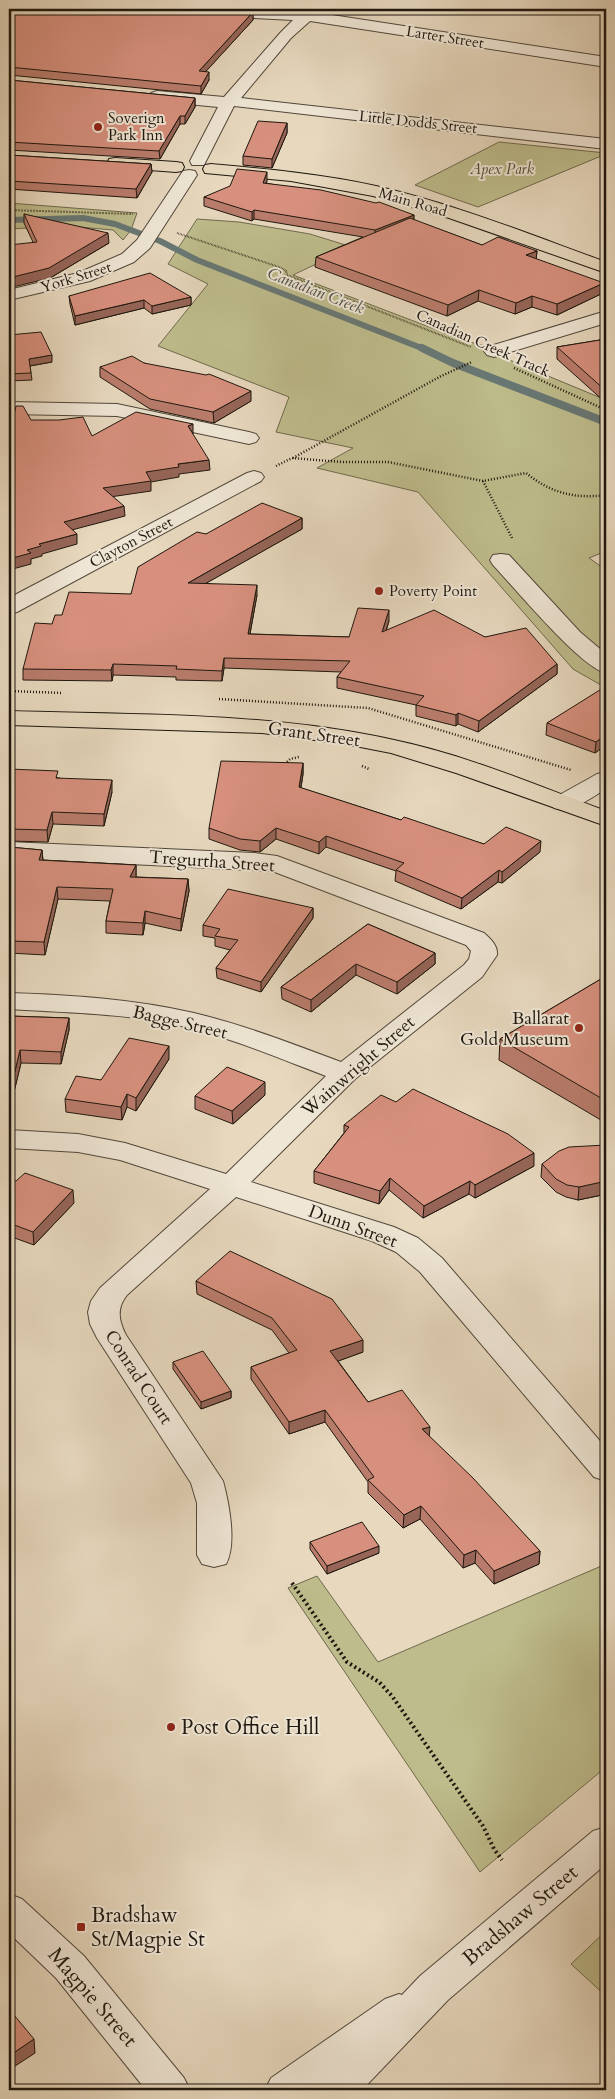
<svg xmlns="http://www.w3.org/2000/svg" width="615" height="2099" viewBox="0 0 615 2099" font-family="Cardo,serif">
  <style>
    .green { fill: #bebc8c; stroke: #6e6a4d }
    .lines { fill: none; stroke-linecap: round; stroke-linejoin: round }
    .stream-far1 { stroke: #687875; stroke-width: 6 }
    .stream { stroke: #687875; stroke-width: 8 }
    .minor-casing { stroke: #50473a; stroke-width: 2 }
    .major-casing { stroke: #1e170e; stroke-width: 2 }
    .path-far2 { stroke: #1e170e; stroke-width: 2; stroke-dasharray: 0.5 1; stroke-linecap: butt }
    .path-far1 { stroke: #1e170e; stroke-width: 2.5; stroke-dasharray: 1 2; stroke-linecap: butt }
    .path { stroke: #1e170e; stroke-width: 4; stroke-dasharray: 2 3; stroke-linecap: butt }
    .minor { fill: #efe6d5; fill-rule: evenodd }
    .major { fill: #e7d8be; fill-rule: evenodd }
    .wall { fill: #b97c6c; stroke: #1e170e }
    .shaded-wall { fill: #966558; stroke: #1e170e }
    .building { fill: #d7907e; stroke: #1e170e }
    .poi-dot { fill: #8f2418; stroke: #efe6d5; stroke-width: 2 }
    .labels { text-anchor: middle; stroke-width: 4; stroke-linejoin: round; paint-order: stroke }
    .far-street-label { font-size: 15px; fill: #1e170e; stroke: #efe6d5 }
    .far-poi-label { font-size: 15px; fill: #1e170e; stroke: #efe6d5; text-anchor: start }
    .far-park-label { font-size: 15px; font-style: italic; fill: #4e4934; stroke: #efe6d5 }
    .far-water-label { font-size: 16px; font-style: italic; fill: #494f4a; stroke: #efe6d5 }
    .street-label { font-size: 18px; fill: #1e170e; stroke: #efe6d5 }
    .poi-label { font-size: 18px; fill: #1e170e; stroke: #efe6d5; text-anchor: end }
    .near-poi-label { font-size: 21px; fill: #1e170e; stroke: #efe6d5; text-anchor: start }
    .near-street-label { font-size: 21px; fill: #1e170e; stroke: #efe6d5 }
  </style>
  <rect width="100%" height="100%" fill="#e7d8be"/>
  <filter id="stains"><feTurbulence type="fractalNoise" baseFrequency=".004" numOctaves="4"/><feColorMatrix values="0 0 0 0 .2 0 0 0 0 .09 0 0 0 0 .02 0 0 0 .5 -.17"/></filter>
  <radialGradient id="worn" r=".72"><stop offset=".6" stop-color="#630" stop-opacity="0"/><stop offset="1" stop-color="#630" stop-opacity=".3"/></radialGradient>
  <!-- green -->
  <path class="green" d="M499,142L606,153V154L478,207L415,185Z
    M9,203L137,213L131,230L123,240L113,230L67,226L9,229Z
    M197,219L239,222L310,234L352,247L293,275L466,341L485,346L507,359L606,400V551L589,558L606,570V688L573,669L418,492L317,468L353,448L276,432L289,397L158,346L208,284L168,264Z
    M606,1564V1767L480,1872L288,1588L317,1576L378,1662Z
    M606,1931V1996L571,1964Z"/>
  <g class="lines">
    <!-- stream-far1 -->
    <path class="stream-far1" d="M9,220L83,218L115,224L160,241L197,260L424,349"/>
    <!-- stream -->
    <path class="stream" d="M422,348L453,363L606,422"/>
    <defs>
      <path id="minor" d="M157,9H246L302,12L306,9H321L319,13L606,57V67L310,21L291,38L241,98L606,139V149L234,106L204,165H192L190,161L218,107L157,101L151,99L149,96L151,93L157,91L224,97L281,32L293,20L164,13L159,12Z
        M189,170L195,171L197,175L150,248L134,262L90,281L9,300V290L78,273L122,254L137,240L183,171Z
        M606,311V323L494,357L487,355L484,351L487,347Z
        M9,402L117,404L249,432L256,434L259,438L256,442L249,444L117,416L9,414Z
        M254,471L261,473L264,477L261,481L17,612L9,614V598L247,473Z
        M501,554L509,555L580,632L606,654V673C580,667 515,588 493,565L490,560L493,555Z
        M606,772V789C590,798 573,813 554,808L551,803L554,798L597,774Z
        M9,842L254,853L277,856L484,933C491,939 498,946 497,955L482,977L355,1079L251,1182L394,1227L418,1238L442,1258L606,1448V1481L594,1477L420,1272L396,1252L372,1241L236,1197L127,1295C116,1309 119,1321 126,1335L223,1481C229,1503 237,1544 226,1564L214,1567L202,1564L197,1555V1503L191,1483L97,1338L90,1324L88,1312L91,1301L100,1288L210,1189L120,1160L78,1152L9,1148V1130L78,1134L125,1143L226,1174L326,1076C281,1059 236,1040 190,1028C131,1013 69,1013 9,1009V993C71,995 133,999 194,1013C244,1025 293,1044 341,1062L464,965L469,959L471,951L466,945L272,871L9,858Z
        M606,1827V1864L448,2000L362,2090H265L271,2078L385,1999L399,1994L402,1995L420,1976L593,1831Z
        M9,1894L22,1899L84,1956L184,2078L190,2090H146L56,1978L9,1933Z"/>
      <path id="major" d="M115,158L176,162L182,163L184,167L182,171L176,172L109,167L107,163L109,159Z
        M211,164C266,169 322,174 376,186C455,204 531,235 606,262V273L449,218L373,196L291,181L205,173L203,169L205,165Z
        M9,711C138,715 268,712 394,740C467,755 537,786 606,811V826L456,773L391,753L345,744L262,733L9,725Z"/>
    </defs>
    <!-- minor casing -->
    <use href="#minor" class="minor-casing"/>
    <!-- major casing -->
    <use href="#major" class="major-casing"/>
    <!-- path-far2 -->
    <path class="path-far2" d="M9,210L133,214
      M177,233L279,267L286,271L287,275L471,347"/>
    <!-- path-far1 -->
    <path class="path-far1" d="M514,368L606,410
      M293,458L441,376L472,362
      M276,466L292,458L342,462H388L483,481L526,473C551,493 574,499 606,495
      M483,481L512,538
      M9,691L63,693
      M219,699L368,708L571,770
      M285,764L290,759L299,757
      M362,766L369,769"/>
    <!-- path -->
    <path class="path" d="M292,1583L347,1662L379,1682L392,1696L483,1826L494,1849L502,1860"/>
    <!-- minor -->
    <use href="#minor" class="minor"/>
    <!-- major -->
    <use href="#major" class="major"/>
  </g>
  <!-- wall -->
  <path class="wall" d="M9,9L253,12V20L206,71L209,80L201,94L9,75Z
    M9,80L195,98V107L185,124H180L160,159L9,150Z
    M287,123V133L272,168L243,165V156Z
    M9,155L151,164L152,172L137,198L9,189Z
    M267,181L266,183L414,215V220L482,245L537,251L536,259L603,293L557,315L532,307L515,314L478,301L447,316L315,267L316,257L363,237L254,219L252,221L204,206V197Z
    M24,214L109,243L50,278L24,223Z
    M69,296L191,297V305L152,314L144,308L75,325L70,304Z
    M9,335L52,362L30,366L32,380L9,381Z
    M606,339V403L557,359V347Z
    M144,363L251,401L214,423L150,409L100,377V367Z
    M302,518V529L206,583L257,595L250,634L349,637L389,621L386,631L485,637L557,664V674L478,732L458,724L456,726L416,716V705L337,688V677L341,672L224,668L222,681L176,680V677L113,675L112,681L23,680V669L52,624L62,615L131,594L206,534Z
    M606,689V745L595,753L546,735L547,723Z
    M303,763V774L301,788L401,820L484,844L540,852L502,883L498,882L461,909L395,881L396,871L326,847L319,854L276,839L260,852L240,850L209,839V828Z
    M9,769L59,778L112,792L104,826L53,824L48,842L9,841Z
    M9,847L42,850L43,860L136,865V877L188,879L189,891L181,931L145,923L143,935L106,933V921L110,901L58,899L45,955L9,953Z
    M313,908V918L261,992L217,978L216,968L230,950L215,946V938L203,936V925Z
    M368,924L435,953V964L397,994L356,975L311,1012L282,999L281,987Z
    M606,976V1123L499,1060L500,1039Z
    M9,1016L69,1018V1030L61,1064L21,1063L12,1100H9Z
    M169,1059L136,1111L127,1107L122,1120L66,1112L65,1099L101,1080Z
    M265,1095L233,1124L195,1109V1096Z
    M344,1125L534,1166L475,1198L469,1194L423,1218L389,1190L379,1204L314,1183V1171L344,1133Z
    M606,1145V1191L602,1195L578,1200L566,1197L556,1192L541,1177L542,1164Z
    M9,1180L74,1203L34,1245L9,1236Z
    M196,1281L363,1352L338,1361L368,1402L429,1436L540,1551L539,1564L494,1584L475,1563L463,1568L420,1519L403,1528L368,1493V1482L325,1422L289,1434L251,1379V1367L289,1353L272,1330L197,1294Z
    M173,1362L231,1391V1398L201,1409L173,1369Z
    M310,1542L379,1553L327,1574L310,1549Z"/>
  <!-- shaded-wall -->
  <path class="shaded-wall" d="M253,12V20L199,79V71Z
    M209,72V80L201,94V86Z
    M195,98V107L185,124V116Z
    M180,116V124L160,159L159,151Z
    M287,123V133L272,168V159Z
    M151,164L152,172L137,198L136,189Z
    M267,172V181L263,191V183Z
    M254,210V219L252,221V212Z
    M414,215L413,224L375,240V230Z
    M108,233L109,243L50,278L9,288V278Z
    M537,251L536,261L526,255Z
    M604,283L603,293L557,315V304Z
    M479,290L478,301L447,316L448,305Z
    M10,292L11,301L9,303V293Z
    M532,296V307L515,314L516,303Z
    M191,297V305L152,314V306Z
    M144,300V308L75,325V316Z
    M52,355V362L29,366V359Z
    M251,391V401L214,423L213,412Z
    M193,424V434L188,426Z
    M209,460L210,470L179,474V477L151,482V491L103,498V488L146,472L178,464Z
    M124,506L125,516L64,532V522Z
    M302,518V529L189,593L188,583Z
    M77,534V544L42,554V556L31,559V564L9,570V559L39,544Z
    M257,585V595L248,644V634Z
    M389,610V621L382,643V632Z
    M224,658V668L222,681V671Z
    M113,664V675L112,681L111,670Z
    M557,664V674L478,732L479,721Z
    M458,713V724L456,726V715Z
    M606,734V745L595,753L596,742Z
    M303,763V774L299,798V787Z
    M112,780V792L104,826V814Z
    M52,812L53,824L48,842L47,830Z
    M276,828V839L260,852V841Z
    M326,836V847L319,854V842Z
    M541,841L540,852L502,883V872Z
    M42,850L43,862L39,860Z
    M136,865V877L130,889V877Z
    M499,870L498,882L461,909L462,898Z
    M188,879L189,891L181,931V919Z
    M57,887L58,899L45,955L44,942Z
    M313,908V918L261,992V982Z
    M145,911V923L143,935V923Z
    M435,953V964L397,994V982Z
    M356,964V975L311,1012V1000Z
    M69,1018V1030L61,1064V1052Z
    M169,1046V1059L136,1111V1098Z
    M20,1050L21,1063L12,1100L11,1088Z
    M265,1082V1095L233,1124L232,1111Z
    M127,1094V1107L122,1120L121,1107Z
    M534,1153V1166L475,1198V1185Z
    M390,1178L389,1190L379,1204L380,1191Z
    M606,1179V1191L602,1195L578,1200L579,1187Z
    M470,1181L469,1194L423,1218L424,1206Z
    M73,1190L74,1203L34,1245L33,1232Z
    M363,1340V1352L330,1364V1351Z
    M231,1391V1398L201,1409V1402Z
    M325,1410V1422L289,1434V1422Z
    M430,1427L429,1439L422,1429Z
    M421,1506L420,1519L403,1528L404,1515Z
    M379,1546V1553L327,1574V1566Z
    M476,1550L475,1563L463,1568L464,1555Z
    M540,1551L539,1564L494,1584V1571Z
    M34,2039L35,2053L9,2070V2056Z"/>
  <!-- building -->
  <path class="building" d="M9,9H197L253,12L199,71L209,72L201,86L9,67Z
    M9,80L195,98L185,116H180L159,151L9,142Z
    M258,121L287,123L272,159L243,156Z
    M9,155L151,164L136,189L9,181Z
    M237,169L267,172L263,183L321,190L376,203L379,202L414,215L375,230L254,210L252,212L204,197L230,186Z
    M24,214L108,233L49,268L9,278V245L37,242Z
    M410,218L482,245L498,237L537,251L526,255L604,283L557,304L532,296L516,303L479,290L448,305L316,257Z
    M150,273L191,297L152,306L144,300L75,316L69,296Z
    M41,332L52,355L29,359L31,373L9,374V335Z
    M606,339V391L557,347Z
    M132,356L144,363L206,375L209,374L251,391L213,412L150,399L100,367Z
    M16,406H23L31,420H59L83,417L92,436L136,412L193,424L188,426L209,460L178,464L179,467L146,472L151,481L103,488L124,506L64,522L77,534L39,544L41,546L27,550L31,553L9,559V437Z
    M262,503L302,518L188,583L257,585L248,634L349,637L358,608L389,610L382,632L434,610L485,637L526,628L557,664L479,721L458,713L456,715L416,705L424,696L337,677L350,661L224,658L222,671L176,669L177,666L113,664L111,670L23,669L35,623L52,624L55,615H62L69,592L131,594L138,567L197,532L206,534Z
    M603,688L606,689V734L596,742L547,723Z
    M221,761L303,763L299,787L401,820L404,817L484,844L506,827L541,841L502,872L499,870L462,898L396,870L404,863L326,836L319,842L276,828L260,841L240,839L209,828Z
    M9,769L58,771L56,778L112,780L104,814L52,812L47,830L9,829Z
    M9,847L42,850L39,860L136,865L130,877L188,879L181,919L145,911L143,923L106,921L113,889L57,887L44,942L9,941Z
    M228,889L313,908L261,982L216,968L238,940L215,936L220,929L203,925Z
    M368,924L435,953L397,982L356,964L311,1000L281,987Z
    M606,976V1101L500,1039Z
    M9,1016L69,1018L61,1052L20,1050L11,1088H9Z
    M129,1038L169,1046L136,1098L127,1094L121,1107L65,1099L76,1076L101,1080Z
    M227,1067L265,1082L232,1111L195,1096Z
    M413,1089L508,1134L534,1153L475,1185L470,1181L424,1206L390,1178L380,1191L314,1171L349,1127L344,1125L381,1095L396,1102Z
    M606,1145V1179L602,1182L579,1187L567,1185L556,1179L542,1164L559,1151L569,1147Z
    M25,1173L73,1190L33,1232L9,1223V1180L16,1181Z
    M230,1251L332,1299L363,1340L330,1351L368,1402L402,1390L430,1427L422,1429L473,1478L540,1551L494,1571L476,1550L464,1555L421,1506L404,1515L368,1480L374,1477L325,1410L289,1422L251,1367L297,1350L272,1318L196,1281Z
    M203,1351L231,1391L201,1402L173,1362Z
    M362,1522L379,1546L327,1566L310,1542Z
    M9,2009L34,2039L9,2056Z"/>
  <!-- markers -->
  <g class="poi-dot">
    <circle cx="98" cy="127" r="5"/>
    <circle cx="379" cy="591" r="5"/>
    <circle cx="579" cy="1028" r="5"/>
    <circle cx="171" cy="1727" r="5"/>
    <rect x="76" y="1922" width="10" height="10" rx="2.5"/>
  </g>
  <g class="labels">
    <!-- far-street labels -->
    <g class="far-street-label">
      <text transform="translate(445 37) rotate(9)" y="5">Larter Street</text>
      <text transform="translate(418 122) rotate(6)" y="5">Little Dodds Street</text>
      <text transform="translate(413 202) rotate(16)" y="5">Main Road</text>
      <text transform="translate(76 277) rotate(-17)" y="5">York Street</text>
      <text transform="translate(483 343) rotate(24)" y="5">Canadian Creek Track</text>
      <text transform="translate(131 542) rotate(-28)" y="5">Clayton Street</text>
    </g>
    <!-- far-poi labels -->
    <g class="far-poi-label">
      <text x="108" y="123">Soverign<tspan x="108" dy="17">Park Inn</tspan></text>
      <text x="389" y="596">Poverty Point</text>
    </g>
    <!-- far-park labels -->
    <g class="far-park-label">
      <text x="502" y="174">Apex Park</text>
    </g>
    <!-- far-water labels -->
    <g class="far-water-label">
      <text transform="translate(316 290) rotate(21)" y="6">Canadian Creek</text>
    </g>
    <!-- street labels -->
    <g class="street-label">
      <text transform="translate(314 734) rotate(8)" y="6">Grant Street</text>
      <text transform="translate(212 861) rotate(4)" y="6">Tregurtha Street</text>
      <text transform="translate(180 1022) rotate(13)" y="6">Bagge Street</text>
      <text transform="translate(358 1066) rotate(-41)" y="6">Wainwright Street</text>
      <text transform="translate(353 1226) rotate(20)" y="6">Dunn Street</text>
      <text transform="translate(139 1377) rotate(57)" y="6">Conrad Court</text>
    </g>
    <!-- poi labels -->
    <g class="poi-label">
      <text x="569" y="1024">Ballarat<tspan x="569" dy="21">Gold Museum</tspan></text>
    </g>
    <!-- near-poi labels -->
    <g class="near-poi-label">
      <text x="181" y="1734">Post Office Hill</text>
      <text x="91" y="1922">Bradshaw<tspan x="91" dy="24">St/Magpie St</tspan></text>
    </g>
    <!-- near-street labels -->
    <g class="near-street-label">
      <text transform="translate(520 1915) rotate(-40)" y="7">Bradshaw Street</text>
      <text transform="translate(93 1997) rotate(49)" y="7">Magpie Street</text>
    </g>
  </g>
  <!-- margin -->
  <rect width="615" height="2099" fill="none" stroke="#e7d8be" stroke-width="30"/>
  <rect x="10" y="10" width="595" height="2079" fill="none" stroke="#1e170e" stroke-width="2.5"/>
  <rect x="15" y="15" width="585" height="2069" fill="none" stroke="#1e170e"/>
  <rect width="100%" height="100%" filter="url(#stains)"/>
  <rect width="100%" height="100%" fill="url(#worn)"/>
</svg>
